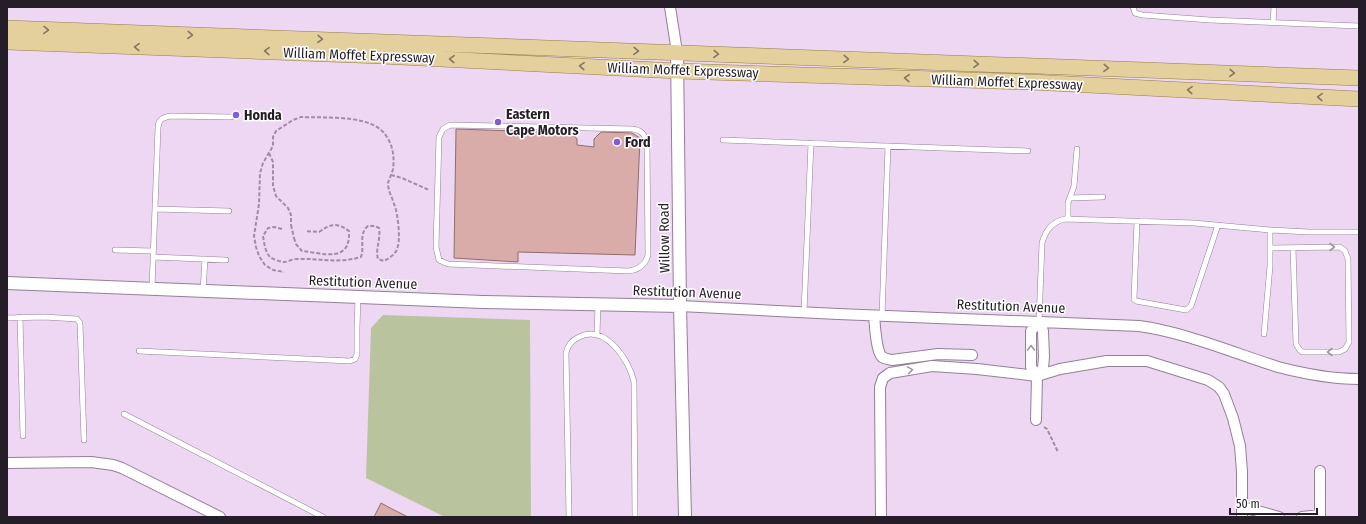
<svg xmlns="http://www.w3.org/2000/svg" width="1366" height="524" viewBox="0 0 1366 524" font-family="'Fira Sans Condensed',sans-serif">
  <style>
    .green { fill: #b9c49f }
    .building { fill: #daaca9; stroke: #8f6d6a }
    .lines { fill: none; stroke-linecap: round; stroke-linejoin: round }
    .service-casing { stroke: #947f98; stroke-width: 6 }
    .minor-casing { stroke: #947f98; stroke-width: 12 }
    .tertiary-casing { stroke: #947f98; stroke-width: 14 }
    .primary-casing { stroke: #957d48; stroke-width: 16 }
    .path { stroke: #9f8ea3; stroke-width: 2; stroke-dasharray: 4 2; stroke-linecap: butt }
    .service { stroke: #fff; stroke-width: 5 }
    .minor { stroke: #fff; stroke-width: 10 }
    .tertiary { stroke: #fff; stroke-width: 12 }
    .primary { stroke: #e3d09c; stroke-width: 15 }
    .path-bridge { stroke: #9f8ea3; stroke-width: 2; stroke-dasharray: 4 2; stroke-linecap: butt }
    .oneway { stroke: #847662 }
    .oneway2 { stroke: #9d999e }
    .poi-dot { fill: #7e5dd8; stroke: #fff; stroke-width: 1.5 }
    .labels { text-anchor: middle; stroke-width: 3; stroke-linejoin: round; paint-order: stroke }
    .street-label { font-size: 14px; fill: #251d27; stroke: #fff }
    .poi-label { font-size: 14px; font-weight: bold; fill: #251d27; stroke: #fff; text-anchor: start }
  </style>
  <rect width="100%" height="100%" fill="#eed7f2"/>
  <!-- green -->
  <path class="green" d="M383,315L530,320L531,517H445L366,478L371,328Z"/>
  <!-- building -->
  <path class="building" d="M456,129L572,133L577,139V145L594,147V139L601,132L632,133L640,138L635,255L518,252V262L454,258Z
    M381,503L392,509L408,517H374Z"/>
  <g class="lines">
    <defs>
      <path id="service" d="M1133,7L1135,13L1142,15L1210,20L1359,26
        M1273,22L1274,7
        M450,125L632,129C641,130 645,134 647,143L648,255C645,266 638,270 628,271L448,264L439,260L436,247L439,137L443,129Z
        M723,140L1028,151
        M1070,198L1103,197
        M155,209L229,211
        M1068,219V203L1074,186L1077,149
        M1137,221L1134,299L1136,301L1186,310L1191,306L1218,225
        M1270,248L1340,247L1345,251L1348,259L1349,342L1345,349L1339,352H1302L1299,349L1296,344L1293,248
        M115,250L153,251
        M153,257L226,260
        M152,288L158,128C158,120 162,118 170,116L231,117
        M203,291L205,259
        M804,312L811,143
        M882,316L888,146
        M20,317L23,436
        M7,318L44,317L77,319L80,323L84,440
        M1039,322L1042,243C1046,230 1051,223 1064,219L1194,223L1270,230L1309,232H1359
        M1264,334L1270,266V230
        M597,335L598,304
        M139,351L350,361L355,359L357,354V328L358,297
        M124,414L323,517
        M569,517L566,353C568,345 571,341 579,337C605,324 629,359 634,382L635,517"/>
      <path id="minor" d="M670,7L677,52
        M680,306L838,314L1139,326C1184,332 1234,353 1278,367C1305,374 1331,379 1359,379
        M874,316C875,325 876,351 882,357C885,359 888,359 892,360L938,354L972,355
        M1036,420L1037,376L1031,367V331L1039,322L1043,331L1044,357L1043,368L1037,376
        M7,463L91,462L113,465L122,468L220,517
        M1243,507L1279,517
        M881,517L880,387L883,378L890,373L932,366L977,369L1037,376L1060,369L1107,361H1147L1208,380L1219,387L1224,394L1233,418L1240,446L1242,472V517
        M1302,517L1320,515V471"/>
      <path id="tertiary" d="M677,52L680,306L685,517
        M7,283L483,302L680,306"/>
      <path id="primary" d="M7,28L1359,78
        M7,42L381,56L677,71L1030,82L1359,99"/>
    </defs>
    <!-- service casing -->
    <use href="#service" class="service-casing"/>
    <!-- minor casing -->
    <use href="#minor" class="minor-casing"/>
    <!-- tertiary casing -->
    <use href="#tertiary" class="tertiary-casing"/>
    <!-- primary casing -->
    <use href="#primary" class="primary-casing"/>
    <!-- path -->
    <path class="path" d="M269,153L273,162V186L276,196L288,208L291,215V225
      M391,175L402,178L429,190
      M282,229L274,227L268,228L263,236C264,242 265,252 270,257C273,259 280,262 284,262C288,262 292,259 296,259C320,258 337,264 361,257C365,246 358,234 368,226H375L379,228C381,240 375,249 378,259L384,261C389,258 395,255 397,249C401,240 398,213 394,204C392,197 388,191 388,183C389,179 392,174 393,169C395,155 392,140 381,130C364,115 324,118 301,117L293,120L276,131L273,137V146L263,163L260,173L259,204L254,236L256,247L259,256L265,265L273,270L284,272
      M294,238L296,244L302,251C322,253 351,264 349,231C337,222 330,224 319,232L305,231
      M1044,427L1047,429L1058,452"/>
    <!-- service -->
    <use href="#service" class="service"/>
    <!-- minor -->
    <use href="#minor" class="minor"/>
    <!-- tertiary -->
    <use href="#tertiary" class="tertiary"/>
    <!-- primary -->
    <use href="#primary" class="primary"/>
    <!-- path-bridge -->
    <path class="path-bridge" d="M291,225L294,238"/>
  </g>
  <!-- one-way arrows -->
  <defs><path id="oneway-chevron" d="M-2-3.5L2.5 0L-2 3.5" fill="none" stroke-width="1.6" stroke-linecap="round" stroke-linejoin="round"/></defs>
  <g class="oneway">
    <use href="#oneway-chevron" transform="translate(46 30) rotate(2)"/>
    <use href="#oneway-chevron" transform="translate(190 35) rotate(2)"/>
    <use href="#oneway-chevron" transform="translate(320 39) rotate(2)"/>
    <use href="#oneway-chevron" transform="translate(137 47) rotate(-178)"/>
    <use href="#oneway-chevron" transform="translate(267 51) rotate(-178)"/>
    <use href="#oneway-chevron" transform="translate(636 51) rotate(2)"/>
    <use href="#oneway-chevron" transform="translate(716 54) rotate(2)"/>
    <use href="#oneway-chevron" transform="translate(452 59) rotate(-177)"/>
    <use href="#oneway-chevron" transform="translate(846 59) rotate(2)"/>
    <use href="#oneway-chevron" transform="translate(976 64) rotate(2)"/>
    <use href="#oneway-chevron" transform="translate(582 66) rotate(-177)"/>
    <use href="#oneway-chevron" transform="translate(1106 68) rotate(2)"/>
    <use href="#oneway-chevron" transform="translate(1232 73) rotate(2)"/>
    <use href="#oneway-chevron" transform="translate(907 78) rotate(-178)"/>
    <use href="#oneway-chevron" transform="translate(1190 90) rotate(-177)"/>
    <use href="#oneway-chevron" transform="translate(1320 97) rotate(-177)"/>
  </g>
  <g class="oneway2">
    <use href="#oneway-chevron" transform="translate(1332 247)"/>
    <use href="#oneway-chevron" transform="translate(1031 348) rotate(-90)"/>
    <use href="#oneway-chevron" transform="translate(1330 352) rotate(180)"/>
    <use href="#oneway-chevron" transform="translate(910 370) rotate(-9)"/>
  </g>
  <!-- markers -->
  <g class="poi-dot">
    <circle cx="236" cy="115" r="4"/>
    <circle cx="498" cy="122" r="4"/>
    <circle cx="617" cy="142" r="4"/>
  </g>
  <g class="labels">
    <!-- street labels -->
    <g class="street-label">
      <text transform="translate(359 55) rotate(2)" y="5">William Moffet Expressway</text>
      <text transform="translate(683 70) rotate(2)" y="5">William Moffet Expressway</text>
      <text transform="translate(1007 82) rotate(2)" y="5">William Moffet Expressway</text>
      <text transform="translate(664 238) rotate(-91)" y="5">Willow Road</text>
      <text transform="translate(363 282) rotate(2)" y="5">Restitution Avenue</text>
      <text transform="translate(687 292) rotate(2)" y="5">Restitution Avenue</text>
      <text transform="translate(1011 306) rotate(2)" y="5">Restitution Avenue</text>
    </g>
    <!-- poi labels -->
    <g class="poi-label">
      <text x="506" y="119">Eastern<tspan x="506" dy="16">Cape Motors</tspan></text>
      <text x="244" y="120">Honda</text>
      <text x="625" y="147">Ford</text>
    </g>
  </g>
  <!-- border -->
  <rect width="1366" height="524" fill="none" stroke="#251d27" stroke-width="16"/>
  <!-- scale -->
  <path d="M1230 508v6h87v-6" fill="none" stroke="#251d27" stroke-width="2"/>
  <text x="1236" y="508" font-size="12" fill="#251d27" stroke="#ffffff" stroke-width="3" paint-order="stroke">50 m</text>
</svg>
